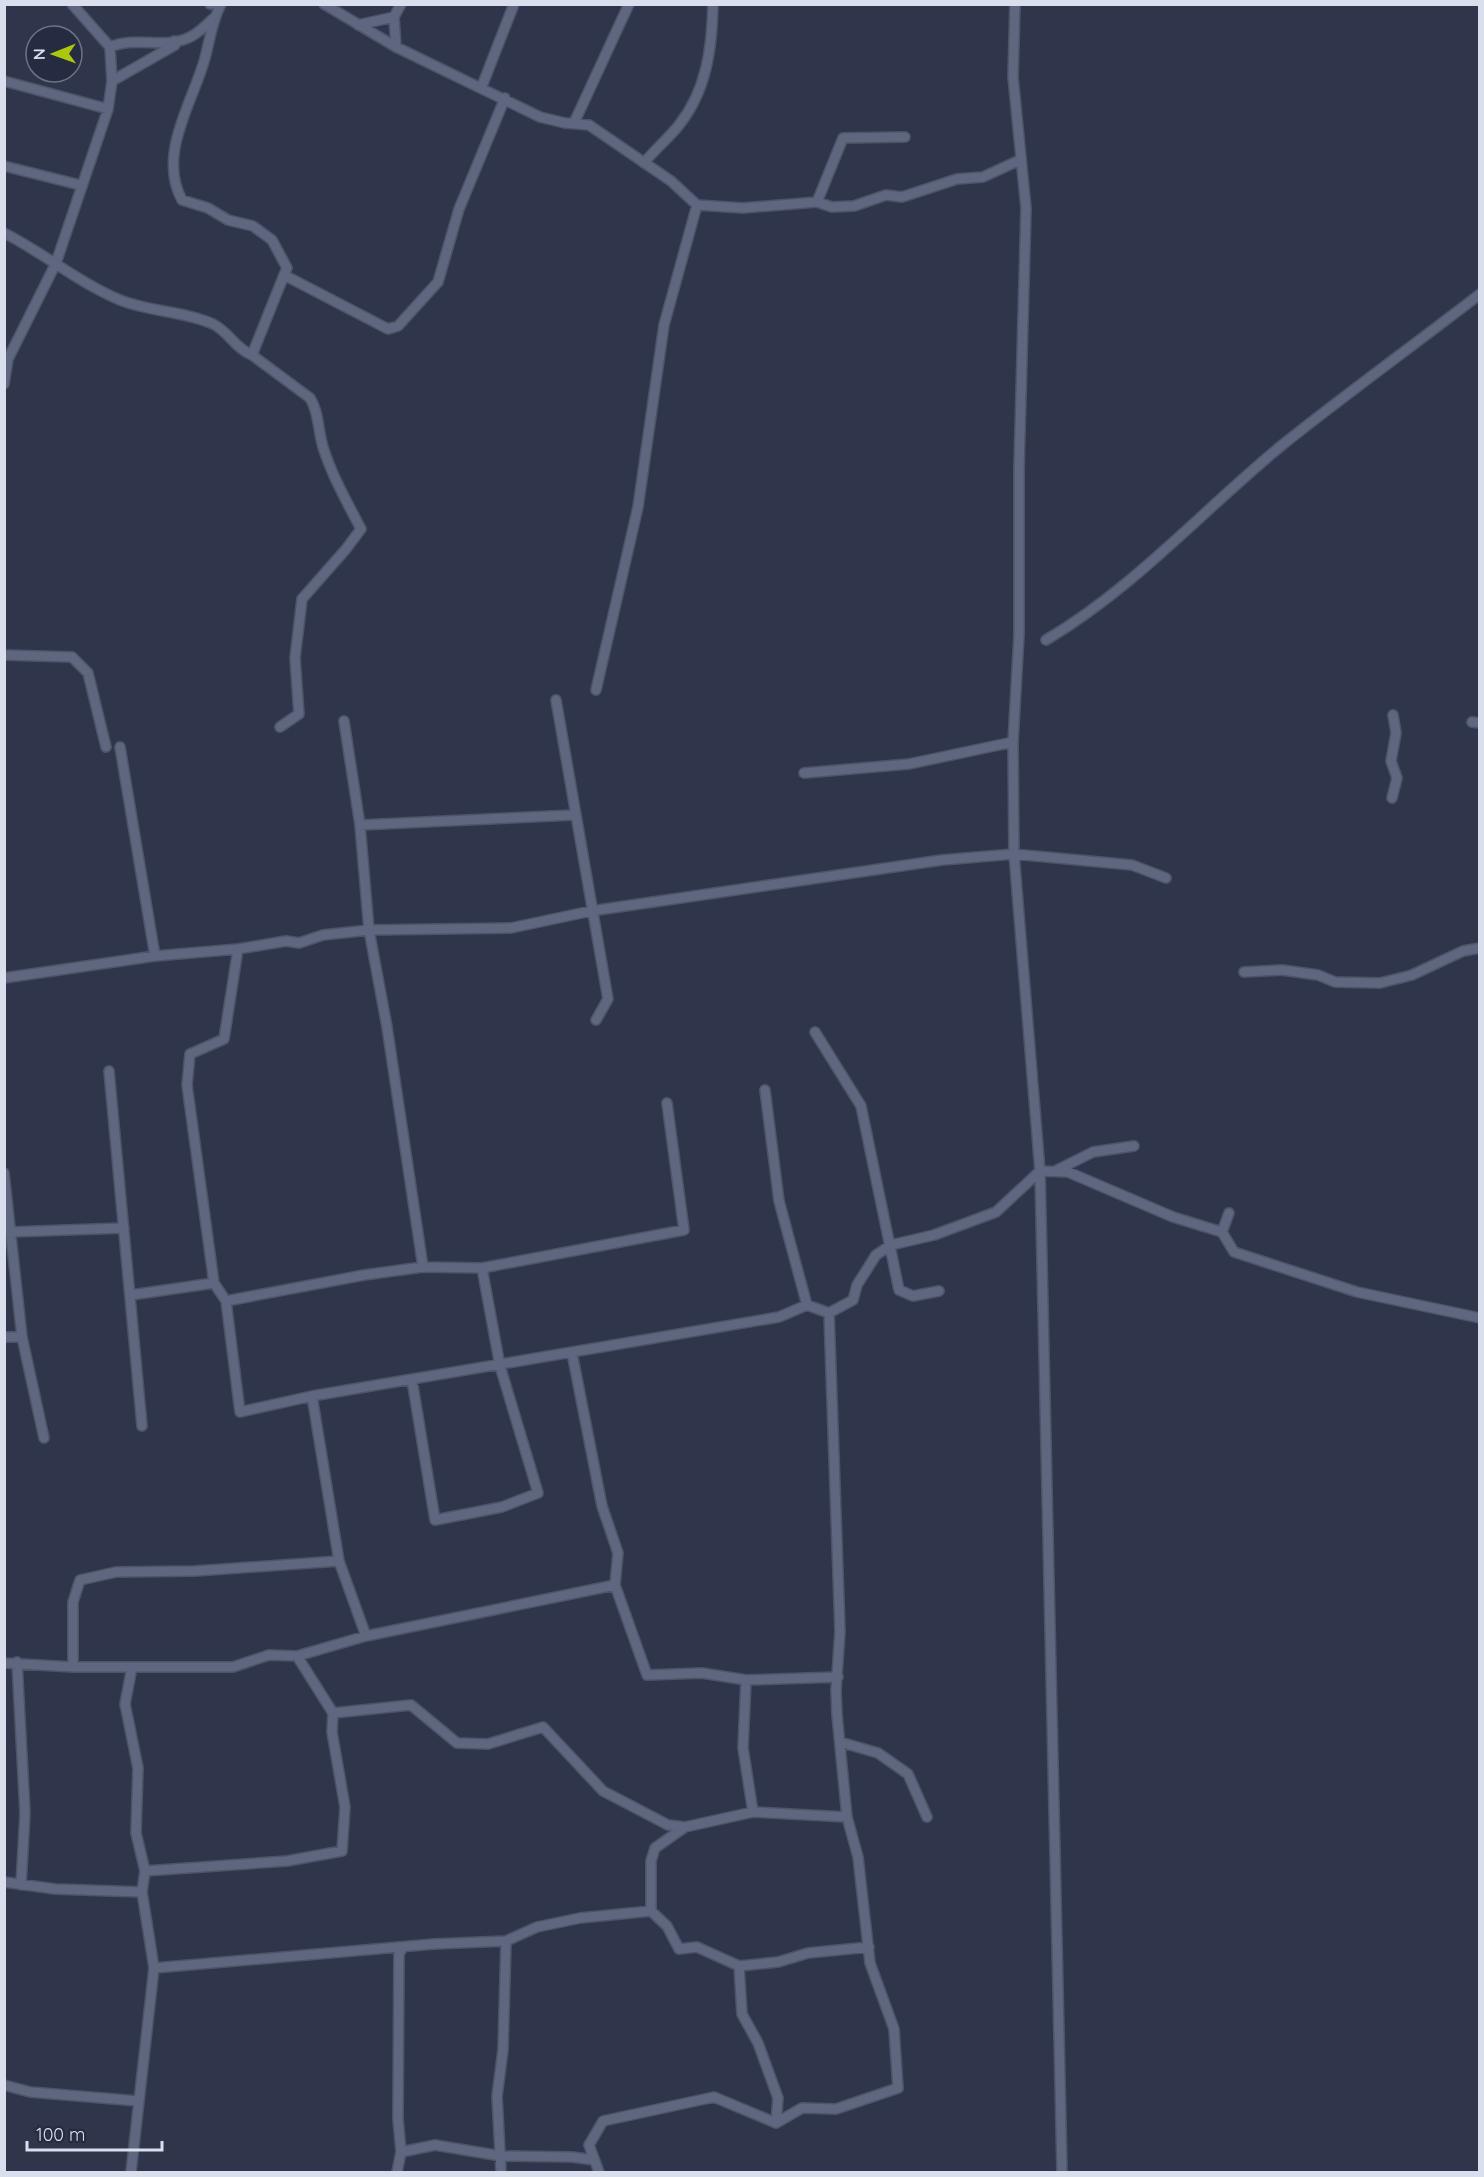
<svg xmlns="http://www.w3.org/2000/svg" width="1484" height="2177" viewBox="0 0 1484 2177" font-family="Quicksand,sans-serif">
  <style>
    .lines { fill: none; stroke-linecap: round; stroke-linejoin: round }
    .minor-casing { stroke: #4d5465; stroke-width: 12 }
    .minor { stroke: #5e677f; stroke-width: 9 }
  </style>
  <rect width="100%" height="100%" fill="#2f364c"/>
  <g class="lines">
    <defs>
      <path id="minor" d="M72,4L110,47C135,36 164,49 188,38C198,34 206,25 214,18
        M210,4H214
        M221,4C212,21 210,39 205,58C193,102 157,154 182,200L208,208L228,220L253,226L272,240L287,268L284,275L388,329L398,326L438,282L459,209L505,98
        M324,4L396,47L540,117L565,123L589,125L671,181L697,205L743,208L817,202L832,207L854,206L886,195L902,197L957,179L983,177L1020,160
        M1015,4L1013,77L1026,208L1019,469V635L1013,742L1014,854L1040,1171L1062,2172
        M358,25L394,17
        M396,47L394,17L401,4
        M4,81L108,109
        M112,81L175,45L174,41
        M482,86L514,4
        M574,123L629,4
        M644,163C655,149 669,138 679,125C707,90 712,47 713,4
        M4,166L80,185
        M817,202L843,138L905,137
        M4,233C44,253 79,283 120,300C150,312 184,311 213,324C229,332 236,349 252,355L310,398C319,412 318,431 323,447C332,476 347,502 361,529L346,549L302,599L295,658L299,714L280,727
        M252,355L284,275
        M4,384L8,359L56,263L108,109L112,81L110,47
        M1046,640C1134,588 1203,510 1281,446C1346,394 1414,345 1480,294
        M4,655L72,657L88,673L106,747
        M596,690L638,507L664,325L697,205
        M556,700L608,999L596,1020
        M344,721L360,825L369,930L387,1027L423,1267L482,1268L500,1366L538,1493L502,1507L435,1520L412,1380
        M1472,722L1480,723
        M120,747L155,956
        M804,773L909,764L1013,742
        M1392,798L1397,778L1391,761L1396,733L1393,715
        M360,825L574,815
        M238,949L224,1039L190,1054L187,1085L214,1283L226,1301L240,1412L312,1396L779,1317L807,1305L829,1313L853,1300L857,1285L876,1255L891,1245L934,1235L996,1212L1040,1171L1068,1172L1173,1217L1222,1232
        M1244,972L1282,970L1318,975L1335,982L1380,983L1412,975L1463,951L1480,948
        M4,978L155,956L238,949L286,941L299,943L323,935L369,930L511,928L591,911L942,860L1014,854L1132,865L1166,878
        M815,1032L861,1106L899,1290L913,1296L939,1291
        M109,1071L142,1426
        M765,1090L779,1201L807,1305
        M1057,1170L1093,1152L1134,1146
        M4,1173L22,1337L44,1438
        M1229,1213L1222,1232L1234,1252L1357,1292L1480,1318
        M10,1232L124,1228
        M482,1268L684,1230L667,1103
        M131,1295L214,1283
        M226,1301L364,1275L423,1267
        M4,1337H22
        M572,1353L602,1506L618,1553L615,1585L647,1675L702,1673L746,1680L838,1677
        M312,1396L339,1561L366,1636
        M17,1662L25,1813L21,1885
        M4,1663L73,1667H233L269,1655L297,1656L366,1636L615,1585
        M73,1667V1602L80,1580L116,1572L195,1571L339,1561
        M746,1680L743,1748L753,1812
        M333,1713L411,1705L457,1743L488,1744L543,1727L603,1791L668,1825L685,1827
        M840,1742L878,1753L908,1774L927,1817
        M145,1871L287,1861L342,1851L345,1807L332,1732L333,1713L297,1656
        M4,1882L55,1889L142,1892
        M651,1911V1861L655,1848L685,1827L753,1812L847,1817
        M739,1966L742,2014L758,2043L778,2098L776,2123
        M154,1968L434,1944L506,1941L537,1927L580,1918L651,1911L667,1926L679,1949L697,1947L739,1966L778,1962L808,1953L869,1947
        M4,2085L30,2092L138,2101
        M401,2152L435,2145L501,2156L572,2157L594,2160
        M131,2172L154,1968L142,1892L145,1871L136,1833L138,1768L125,1704L132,1667
        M397,2172L401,2152L398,2119L399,1954L403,1947
        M501,2172L497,2096L503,2050L506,1941
        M599,2172L589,2145L603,2121L714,2097L776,2123L802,2108L836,2109L898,2088L894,2029L870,1963L858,1857L847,1817L837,1715L836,1690L840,1631L829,1313"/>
    </defs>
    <!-- minor casing -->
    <use href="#minor" class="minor-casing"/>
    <!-- minor -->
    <use href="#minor" class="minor"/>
  </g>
  <!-- border -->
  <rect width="1484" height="2177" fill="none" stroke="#d9dfec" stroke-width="12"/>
  <!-- north arrow -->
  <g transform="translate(54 54) rotate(269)"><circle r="28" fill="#252c41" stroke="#6d7485" stroke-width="1.5"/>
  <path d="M0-4.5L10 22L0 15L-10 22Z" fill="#adc610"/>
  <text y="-9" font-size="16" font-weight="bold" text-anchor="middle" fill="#d9dfec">N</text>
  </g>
  <!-- scale -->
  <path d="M27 2141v9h135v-9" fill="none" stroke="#d9dfec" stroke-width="3"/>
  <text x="36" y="2141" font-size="18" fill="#d9dfec" stroke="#252c41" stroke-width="4.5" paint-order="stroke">100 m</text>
</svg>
